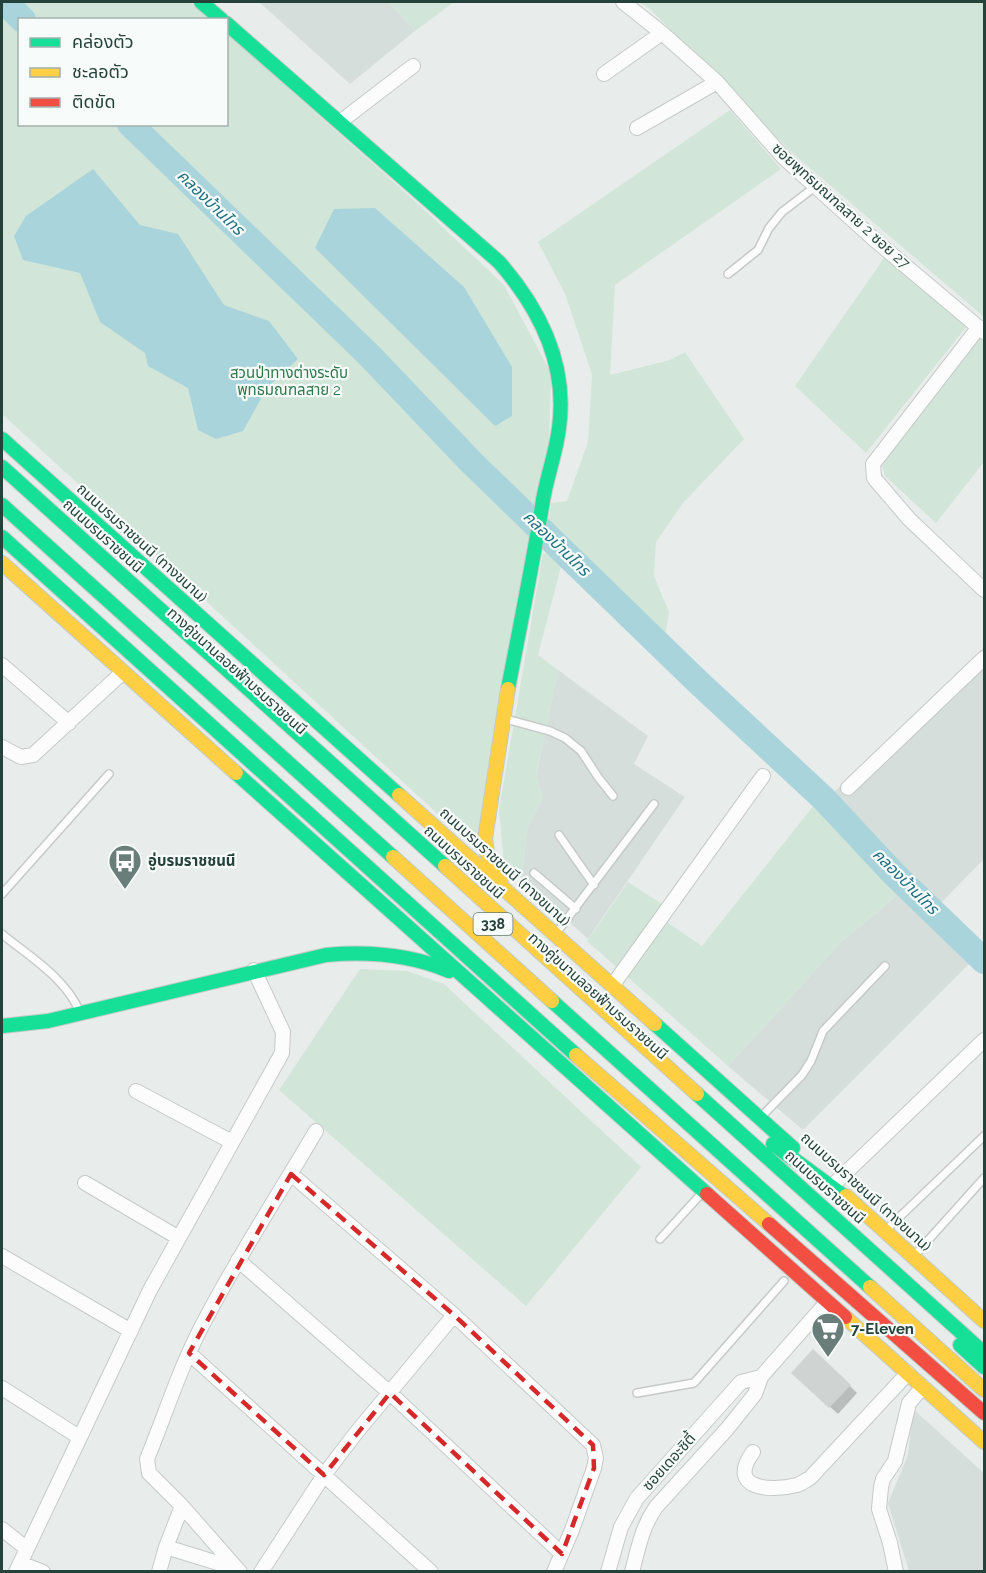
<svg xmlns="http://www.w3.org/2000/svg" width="986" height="1573" viewBox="0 0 986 1573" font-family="Raleway,'Noto Sans Thai',sans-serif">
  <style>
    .built { fill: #d6dedb }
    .green { fill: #d1e6d8 }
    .water { fill: #a9d4db }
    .shadow { fill: #0003 }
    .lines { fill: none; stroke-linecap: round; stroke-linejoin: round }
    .river { stroke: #a9d4db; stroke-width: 26 }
    .building { fill: #cfd4d2 }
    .lane-casing { stroke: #c5cac8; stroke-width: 10 }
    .street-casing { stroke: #c5cac8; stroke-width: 16 }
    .fast-casing { stroke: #c3cbc8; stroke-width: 16 }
    .slow-casing { stroke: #c3cbc8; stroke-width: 16 }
    .jam-casing { stroke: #c3cbc8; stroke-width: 16 }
    .lane { stroke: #fcfcfc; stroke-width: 7 }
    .street { stroke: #fcfcfc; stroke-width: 14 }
    .fast { stroke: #16e098; stroke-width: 14 }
    .slow { stroke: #ffcf43; stroke-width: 14 }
    .jam { stroke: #f24e42; stroke-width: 14 }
    .marked { fill: none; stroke: #d62828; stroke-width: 4.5; stroke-dasharray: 12 8; stroke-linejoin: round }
    .labels { text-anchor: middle; stroke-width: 4.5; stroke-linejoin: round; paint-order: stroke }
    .shield { fill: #f7fbf9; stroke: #637a73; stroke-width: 1.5 }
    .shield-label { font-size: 14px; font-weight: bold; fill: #24423a }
    .street-label { font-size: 15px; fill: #24423a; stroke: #f7fbf9 }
    .park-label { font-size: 15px; fill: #2d7a4b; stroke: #f7fbf9 }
    .poi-label { font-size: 15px; font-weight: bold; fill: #24423a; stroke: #f7fbf9; text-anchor: start }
    .water-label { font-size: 16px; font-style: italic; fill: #1c6f80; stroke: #f7fbf9 }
  </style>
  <rect width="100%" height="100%" fill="#e8edeb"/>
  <!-- built -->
  <path class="built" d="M259,2H389L415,31L350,84Z
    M984,647V859L938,906L834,792Z
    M558,670L648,736L634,764L685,797L588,939L522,879L527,828L543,798L536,776Z
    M901,892L972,961L803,1130L728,1066L840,943Z
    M913,1409L984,1473V1571H909L888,1503L908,1455Z"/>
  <!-- green -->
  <path class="green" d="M2,2H190L210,19L20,20V124H226L227,34L416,202L504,285L551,373L549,446L476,849L2,414Z
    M389,2H454L415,31Z
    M639,2H984V317L790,151L650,9Z
    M730,110L781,169L615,285L610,375L670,360L685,352L744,439L683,503L656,542L654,576L669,612L665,637L548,526L551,503L567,501L588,442L592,375L565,294L538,242Z
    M884,258L967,326L866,453L795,386Z
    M979,336L984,342V462L936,523L885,476L881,463Z
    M543,553L563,559L538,655L558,670L536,775L543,798L527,828L522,879L504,864L499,810Z
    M814,805L901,892L840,943L728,1066L587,941L628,882L662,904L655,914L702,946Z
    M360,969L407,971L444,984L641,1167L526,1306L279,1090Z"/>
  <!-- water -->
  <path class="water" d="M93,169L140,225L178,234L224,305L269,321L298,359L267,388L243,431L216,439L198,430L188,388L148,366L145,353L100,322L80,273L23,260L14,236L26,216Z
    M375,208L464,287L512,367V416L495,426L315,248L334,209Z"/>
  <!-- shadow -->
  <path class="shadow" d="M800,1380L850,1386L857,1393L838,1414Z"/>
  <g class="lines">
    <!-- river -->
    <path class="river" d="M5,2L23,20
      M130,124L369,355L471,462L698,682L824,799L894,874L984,961"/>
  </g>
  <!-- building -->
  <path class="building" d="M813,1349L851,1385L829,1408L791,1373Z"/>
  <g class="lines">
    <defs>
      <path id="lane" d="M728,274L758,250L769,228L782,212L816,186
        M506,719L550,731L565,738L581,751L598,777L613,796
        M559,835L594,885
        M534,873L576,909
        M2,894L109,774
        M557,932L654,804
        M2,934C30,957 64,977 79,1010
        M761,1117L802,1075L811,1061L823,1031L885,966
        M887,1229L984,1136
        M660,1239L702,1193
        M914,1256L984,1178
        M637,1393L694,1383L784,1281"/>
      <path id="street" d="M623,2L662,33L717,82L783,157L876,241L984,332
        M604,74L662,33
        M340,122L413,66
        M637,128L717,82
        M979,327L873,464L874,478L909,519L984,590
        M2,665L69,723
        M2,747L21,757L33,755L122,673
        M848,788L984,658
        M612,986L763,776
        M136,1091L232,1142
        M291,1174L454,1315L593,1445L596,1458L594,1468L572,1530L554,1572
        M85,1183L179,1238
        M834,1184L984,1040
        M2,1256L131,1331
        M238,1260L390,1393L562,1554
        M189,1353L431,1572
        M2,1388L79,1437
        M753,1452C726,1489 770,1492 797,1485C801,1484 806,1480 810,1478L908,1373
        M2,1529L27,1549
        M166,1547L237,1569
        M20,1563L43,1572
        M16,1572L150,1290L282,1053L283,1032L254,970
        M159,1572L166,1547L182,1506
        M240,1572L182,1506L149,1473L147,1459C166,1413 181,1364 205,1320C239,1255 279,1194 316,1131
        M261,1572L324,1475L356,1433L454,1315
        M608,1572L621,1527L637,1498L741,1382L761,1377
        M632,1572C638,1549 642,1527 656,1507L727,1429L755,1394L761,1377L827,1302
        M896,1572L890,1543L879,1509L881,1487L883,1479L895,1461L909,1403L923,1387"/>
      <path id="fast" d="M201,2L222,20
        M226,23L499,262C540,309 568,364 559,428C556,453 547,476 543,500C533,563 520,626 508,689
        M2,439L399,795
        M2,467L445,866
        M2,505L393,857
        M2,537L576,1055
        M236,773L707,1194
        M552,1001L870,1287
        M655,1024L793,1148
        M2,1026L48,1021L326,955C369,951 409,954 449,971
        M697,1094L984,1353
        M773,1144L856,1205
        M960,1345L984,1367"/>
      <path id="slow" d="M2,563L236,773
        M399,795L655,1024
        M393,857L552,1001
        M445,866L697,1094
        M501,880L487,853L485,839L508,689
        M576,1055L769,1224
        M846,1196L984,1321
        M870,1287L984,1390
        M845,1317L984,1442"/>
      <path id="jam" d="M707,1194L845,1317
        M769,1224L984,1413"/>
    </defs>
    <!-- lane casing -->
    <use href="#lane" class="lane-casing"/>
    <!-- street casing -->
    <use href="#street" class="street-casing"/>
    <!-- fast casing -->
    <use href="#fast" class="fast-casing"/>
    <!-- slow casing -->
    <use href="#slow" class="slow-casing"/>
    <!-- jam casing -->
    <use href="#jam" class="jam-casing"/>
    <!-- lane -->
    <use href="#lane" class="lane"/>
    <!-- street -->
    <use href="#street" class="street"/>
    <!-- fast -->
    <use href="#fast" class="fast"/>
    <!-- slow -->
    <use href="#slow" class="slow"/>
    <!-- jam -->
    <use href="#jam" class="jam"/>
  </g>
  <!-- marked area -->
  <path class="marked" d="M291,1174L454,1315L593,1445L594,1468L562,1554L390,1393L324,1475L189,1353Z"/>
  <!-- icons -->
  <defs>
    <symbol id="bus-pin" viewBox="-11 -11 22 30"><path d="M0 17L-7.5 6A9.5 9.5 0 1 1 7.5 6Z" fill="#697e78" stroke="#f7fbf9"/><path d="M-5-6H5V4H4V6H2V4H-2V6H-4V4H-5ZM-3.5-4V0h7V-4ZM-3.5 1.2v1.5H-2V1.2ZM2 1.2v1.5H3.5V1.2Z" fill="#fff"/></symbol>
    <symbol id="supermarket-pin" viewBox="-11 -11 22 30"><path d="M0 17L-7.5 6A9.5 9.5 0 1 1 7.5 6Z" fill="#697e78" stroke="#f7fbf9"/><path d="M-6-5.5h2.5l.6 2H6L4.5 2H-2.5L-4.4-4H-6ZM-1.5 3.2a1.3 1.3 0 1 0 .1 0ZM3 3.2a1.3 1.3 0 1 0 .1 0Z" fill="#fff"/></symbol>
  </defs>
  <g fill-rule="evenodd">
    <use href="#bus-pin" x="106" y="842" width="38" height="52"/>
    <use href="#supermarket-pin" x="809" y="1310" width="38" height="52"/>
  </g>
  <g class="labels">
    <!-- shield labels -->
    <rect class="shield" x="473.5" y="913" width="39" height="22" rx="4.5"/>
    <g class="shield-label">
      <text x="493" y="929">338</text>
    </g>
    <!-- street labels -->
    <g class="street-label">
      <text transform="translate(841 206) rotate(42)" y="5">ซอยพุทธมณฑลสาย 2 ซอย 27</text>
      <text transform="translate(103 536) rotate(42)" y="5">ถนนบรมราชชนนี</text>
      <text transform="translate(142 543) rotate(42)" y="5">ถนนบรมราชชนนี (ทางขนาน)</text>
      <text transform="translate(237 671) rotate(42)" y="5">ทางคู่ขนานลอยฟ้าบรมราชชนนี</text>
      <text transform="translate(464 862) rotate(42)" y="5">ถนนบรมราชชนนี</text>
      <text transform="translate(505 867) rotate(42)" y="5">ถนนบรมราชชนนี (ทางขนาน)</text>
      <text transform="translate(598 996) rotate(42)" y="5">ทางคู่ขนานลอยฟ้าบรมราชชนนี</text>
      <text transform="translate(825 1187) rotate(42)" y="5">ถนนบรมราชชนนี</text>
      <text transform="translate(866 1192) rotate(42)" y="5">ถนนบรมราชชนนี (ทางขนาน)</text>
      <text transform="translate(669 1462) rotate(-48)" y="5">ซอยเดอะซิตี้</text>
    </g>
    <!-- park labels -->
    <g class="park-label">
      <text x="289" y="378">สวนป่าทางต่างระดับ<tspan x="289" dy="17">พุทธมณฑลสาย 2</tspan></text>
    </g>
    <!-- poi labels -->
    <g class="poi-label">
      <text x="148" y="866">อู่บรมราชชนนี</text>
      <text x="851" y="1334">7-Eleven</text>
    </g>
    <!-- water labels -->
    <g class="water-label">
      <text transform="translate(211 202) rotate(44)" y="6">คลองบ้านไทร</text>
      <text transform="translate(557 543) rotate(44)" y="6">คลองบ้านไทร</text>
      <text transform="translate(906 881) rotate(45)" y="6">คลองบ้านไทร</text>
    </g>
  </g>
  <!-- border -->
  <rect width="986" height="1573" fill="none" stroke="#24423a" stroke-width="6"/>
  <!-- legend -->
  <rect x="18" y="18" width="210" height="108" fill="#f7fbf9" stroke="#a3b1ad" stroke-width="1.5"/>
  <rect x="30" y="38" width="30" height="9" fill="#16e098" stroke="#a3b1ad" stroke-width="1.5"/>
  <text x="72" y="48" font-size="18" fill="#24423a">คล่องตัว</text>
  <rect x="30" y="68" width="30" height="9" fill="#ffcf43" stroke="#a3b1ad" stroke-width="1.5"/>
  <text x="72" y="78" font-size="18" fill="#24423a">ชะลอตัว</text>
  <rect x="30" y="98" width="30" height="9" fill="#f24e42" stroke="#a3b1ad" stroke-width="1.5"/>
  <text x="72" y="108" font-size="18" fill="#24423a">ติดขัด</text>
</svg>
